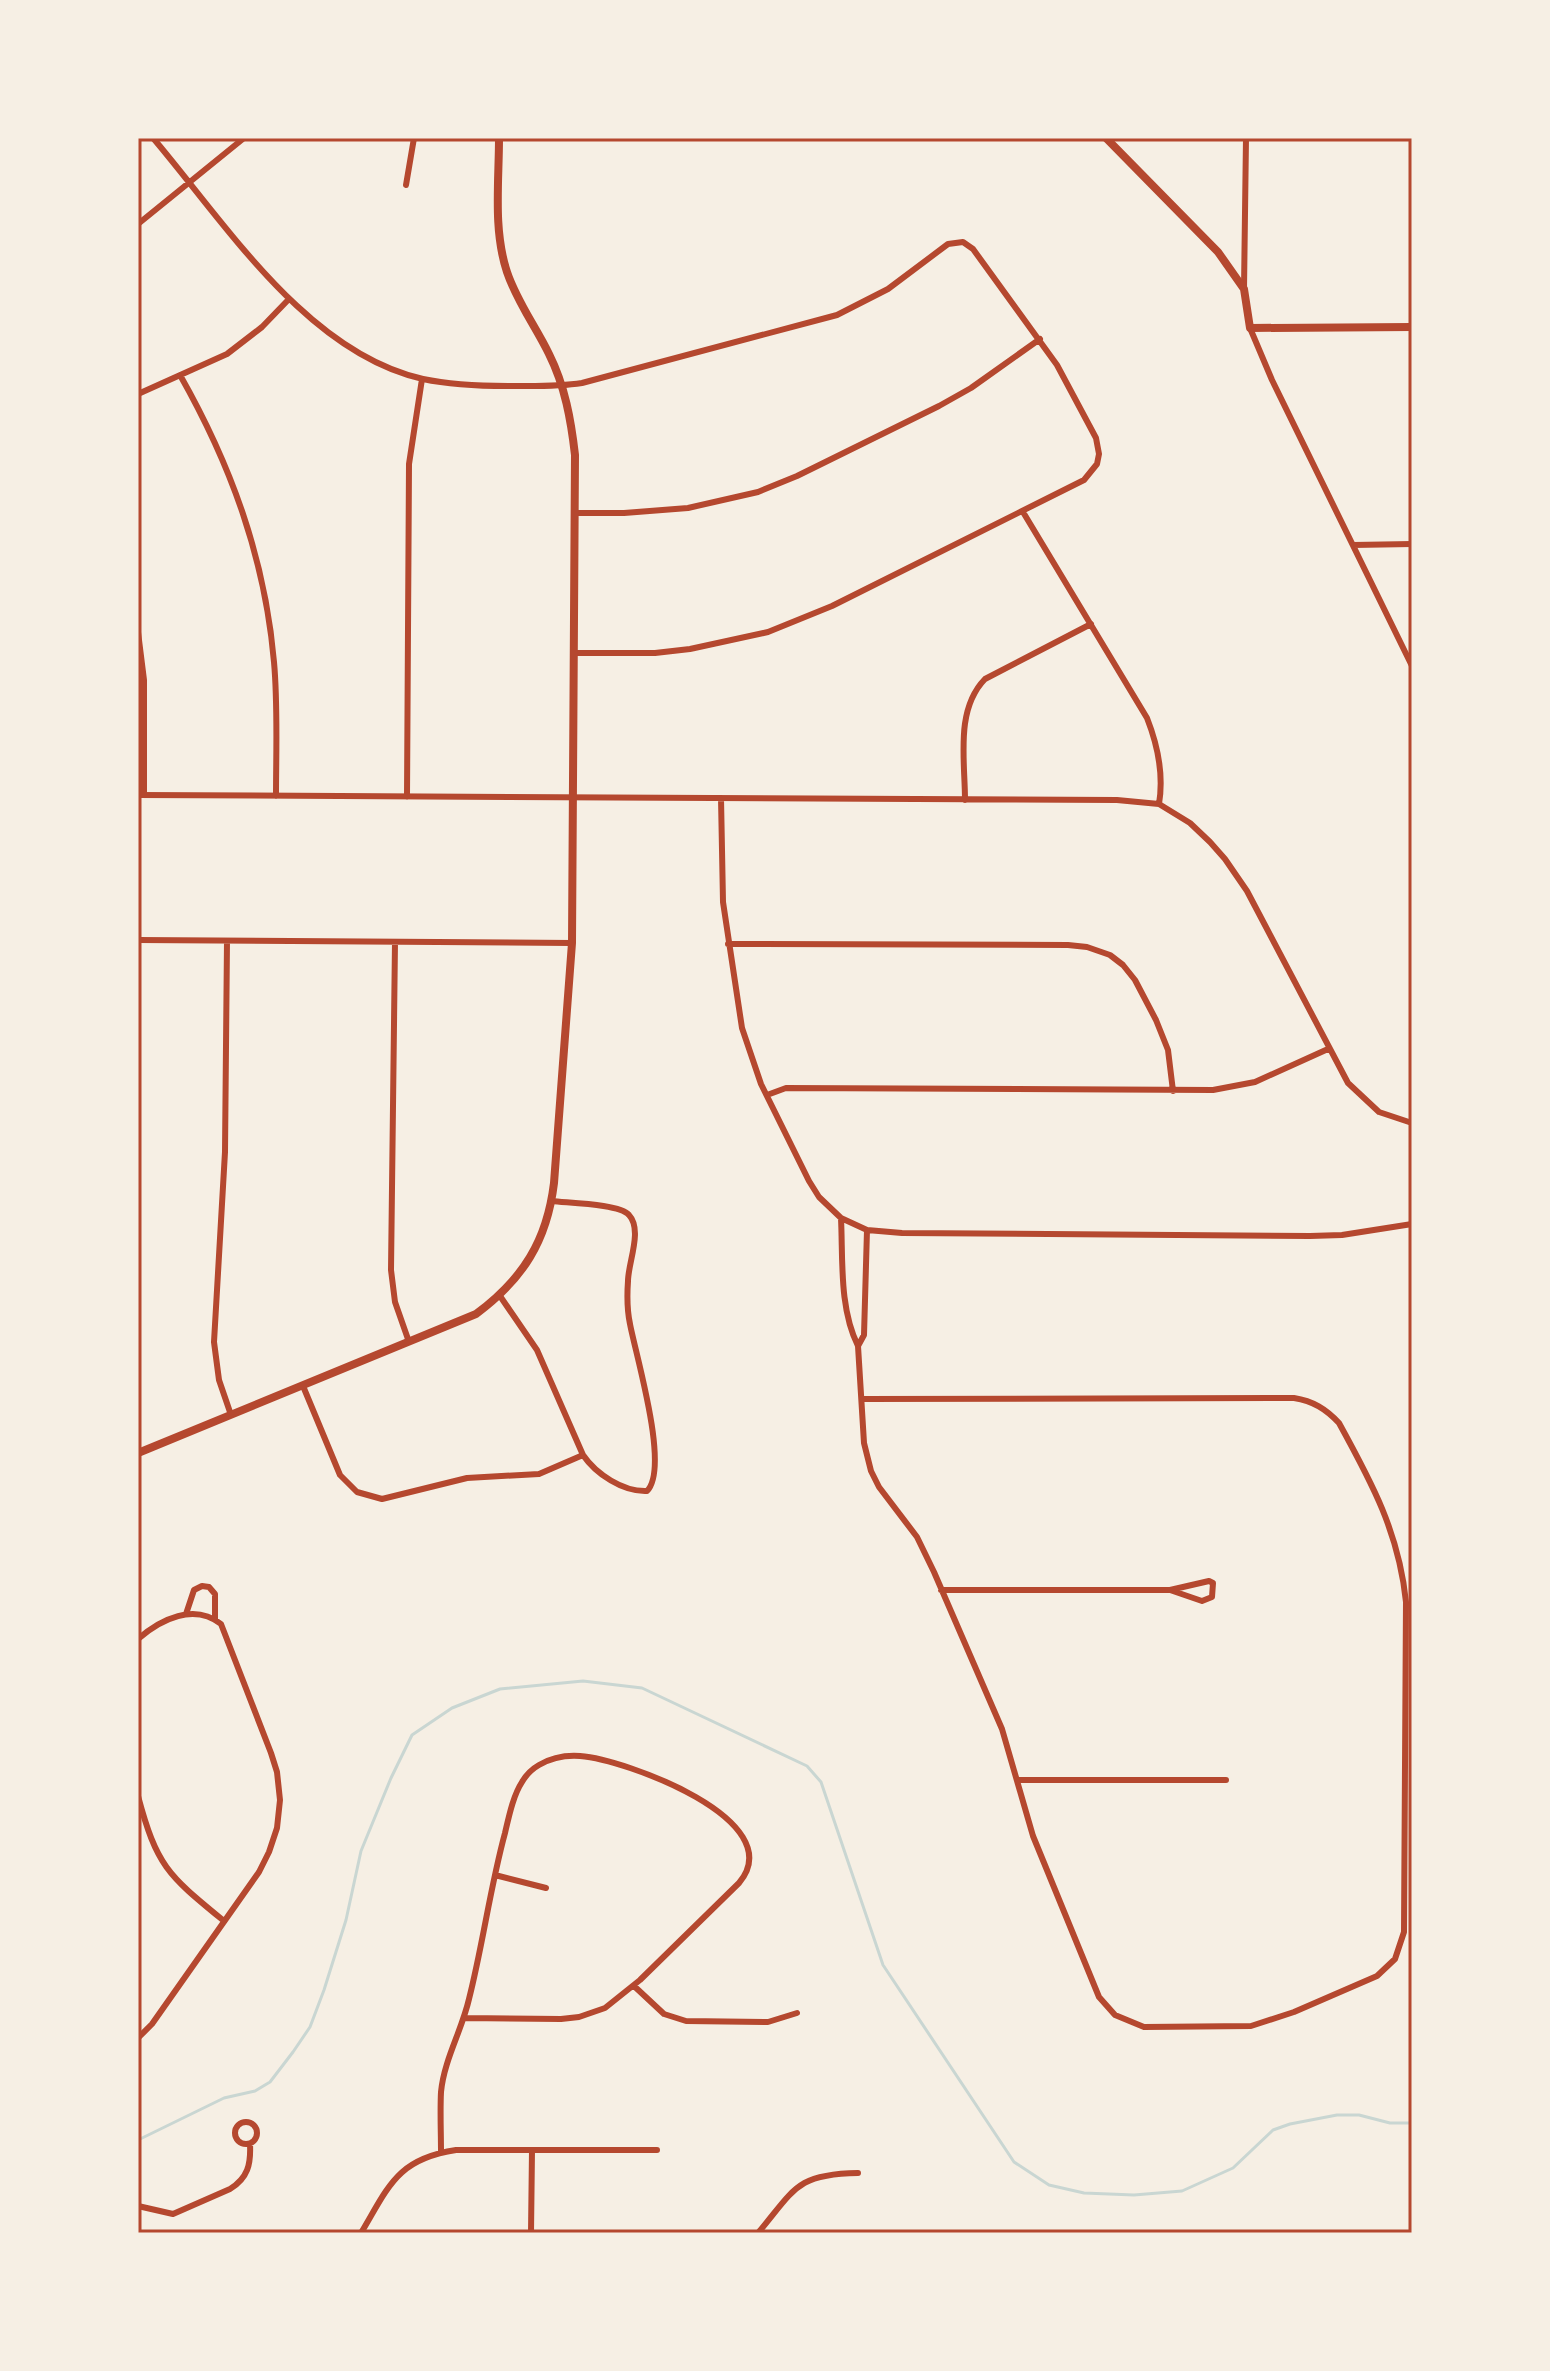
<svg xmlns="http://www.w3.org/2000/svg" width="1550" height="2371" viewBox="0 0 1550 2371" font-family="'DM Sans',sans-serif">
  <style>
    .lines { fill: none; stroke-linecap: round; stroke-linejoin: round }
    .stream { stroke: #c9d6d2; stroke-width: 3 }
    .minor { stroke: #b5482f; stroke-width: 6 }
    .tertiary { stroke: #b5482f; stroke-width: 8 }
    .neatline { fill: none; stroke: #b5482f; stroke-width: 3 }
  </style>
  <rect width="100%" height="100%" fill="#f6efe4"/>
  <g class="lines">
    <!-- stream -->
    <path class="stream" d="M138,2140L224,2098L255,2091L270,2082L293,2052L310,2027L324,1990L346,1920L361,1851L391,1778L412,1735L452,1708L500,1689L583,1681L642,1688L807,1766L821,1782L883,1965L1014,2162L1049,2185L1084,2193L1134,2195L1182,2191L1233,2168L1273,2130L1290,2124L1337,2115H1359L1390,2123H1412"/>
    <!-- minor -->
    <path class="minor" d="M153,138C226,224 307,353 423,379C451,385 480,386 508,386C533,386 557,387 582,383L837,315L888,289L948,244L963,242L973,249L1057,365L1096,438L1099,454L1097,464L1084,480L832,606L768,632L690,649L655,653H573
      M406,185L414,138
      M138,224L244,138
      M1244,289L1246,138
      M1250,328L1272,380L1412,666
      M180,375C231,465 265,558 274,662C278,706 276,752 276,796
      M138,394L227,354L262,327L289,299
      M1023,512L1147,718C1158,746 1164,774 1159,804
      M575,513H624L688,508L758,492L797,476L939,406L971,388L1040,339
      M1353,545L1412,544
      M138,632L144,680V795
      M138,795L1117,800L1159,804L1190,823L1210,842L1225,859L1247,891L1348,1083L1379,1112L1412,1123
      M407,797L409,464L422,379
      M721,798L723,902L742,1028L761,1084L809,1181L819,1197L841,1218L867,1230L902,1233L1310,1236L1342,1235L1412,1224
      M965,800C965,760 955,710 985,679L1091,624
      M138,940L572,943
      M227,941L225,1152L214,1342L219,1380L231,1415
      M395,942L391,1270L395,1302L409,1342
      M728,944L1068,945L1087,947L1110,955L1123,965L1135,980L1156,1020L1168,1050L1173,1091
      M767,1095L786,1088L1213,1090L1255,1082L1328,1049
      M841,1218C843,1259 839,1308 858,1346L864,1443L871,1471L879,1487L917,1537L934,1572L1002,1729L1033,1836L1099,1997L1115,2015L1144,2027L1251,2026L1294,2012L1377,1976L1395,1959L1404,1932L1406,1602C1399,1533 1372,1483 1339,1423C1326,1409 1313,1401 1294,1398L862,1399
      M500,1296L537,1350L583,1455
      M858,1346L864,1335L867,1230
      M303,1386L340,1475L357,1492L382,1499L467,1478L539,1474L583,1455C596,1474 623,1492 647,1491C670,1468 636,1356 630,1324C627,1310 627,1295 628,1281C628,1263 643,1230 629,1215C620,1204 568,1203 552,1201
      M941,1590H1170L1209,1581L1213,1583L1212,1597L1202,1601L1170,1590
      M186,1614L194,1590L202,1586L209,1587L215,1594V1619
      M138,1639C161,1619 194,1603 221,1624L271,1753L277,1772L280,1800L277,1828L269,1852L259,1872L152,2024L138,2038
      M1017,1780H1226
      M138,1796C157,1867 168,1875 224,1921
      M495,1875L546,1888
      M634,1986L664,2014L686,2021L768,2022L797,2013
      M235 2133a11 11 0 1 1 22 0a11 11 0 1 1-22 0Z
      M441,2152C441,2132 440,2112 441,2092C444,2060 462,2030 469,1999C483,1944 490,1888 505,1833C509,1816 513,1796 522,1782C526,1775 532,1769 539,1765C551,1758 566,1755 580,1756C624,1759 792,1820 739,1883L640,1980L605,2008L579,2017L561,2019L464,2018
      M138,2206L173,2214L230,2189C248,2178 251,2164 250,2144
      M361,2233C389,2186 397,2159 456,2150H657
      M531,2233L532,2150
      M758,2233C795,2189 796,2174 858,2173"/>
    <!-- tertiary -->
    <path class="tertiary" d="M1106,138L1218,252L1244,289L1250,328L1412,327
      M138,1453L476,1314C523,1279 547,1241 554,1183L572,943L575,455C571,420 565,386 549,354C536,327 517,302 507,272C493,230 499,182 499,138"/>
  </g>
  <!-- border -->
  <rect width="1550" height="2371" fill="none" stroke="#f6efe4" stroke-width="280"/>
  <rect x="140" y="140" width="1270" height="2091" class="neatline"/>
</svg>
